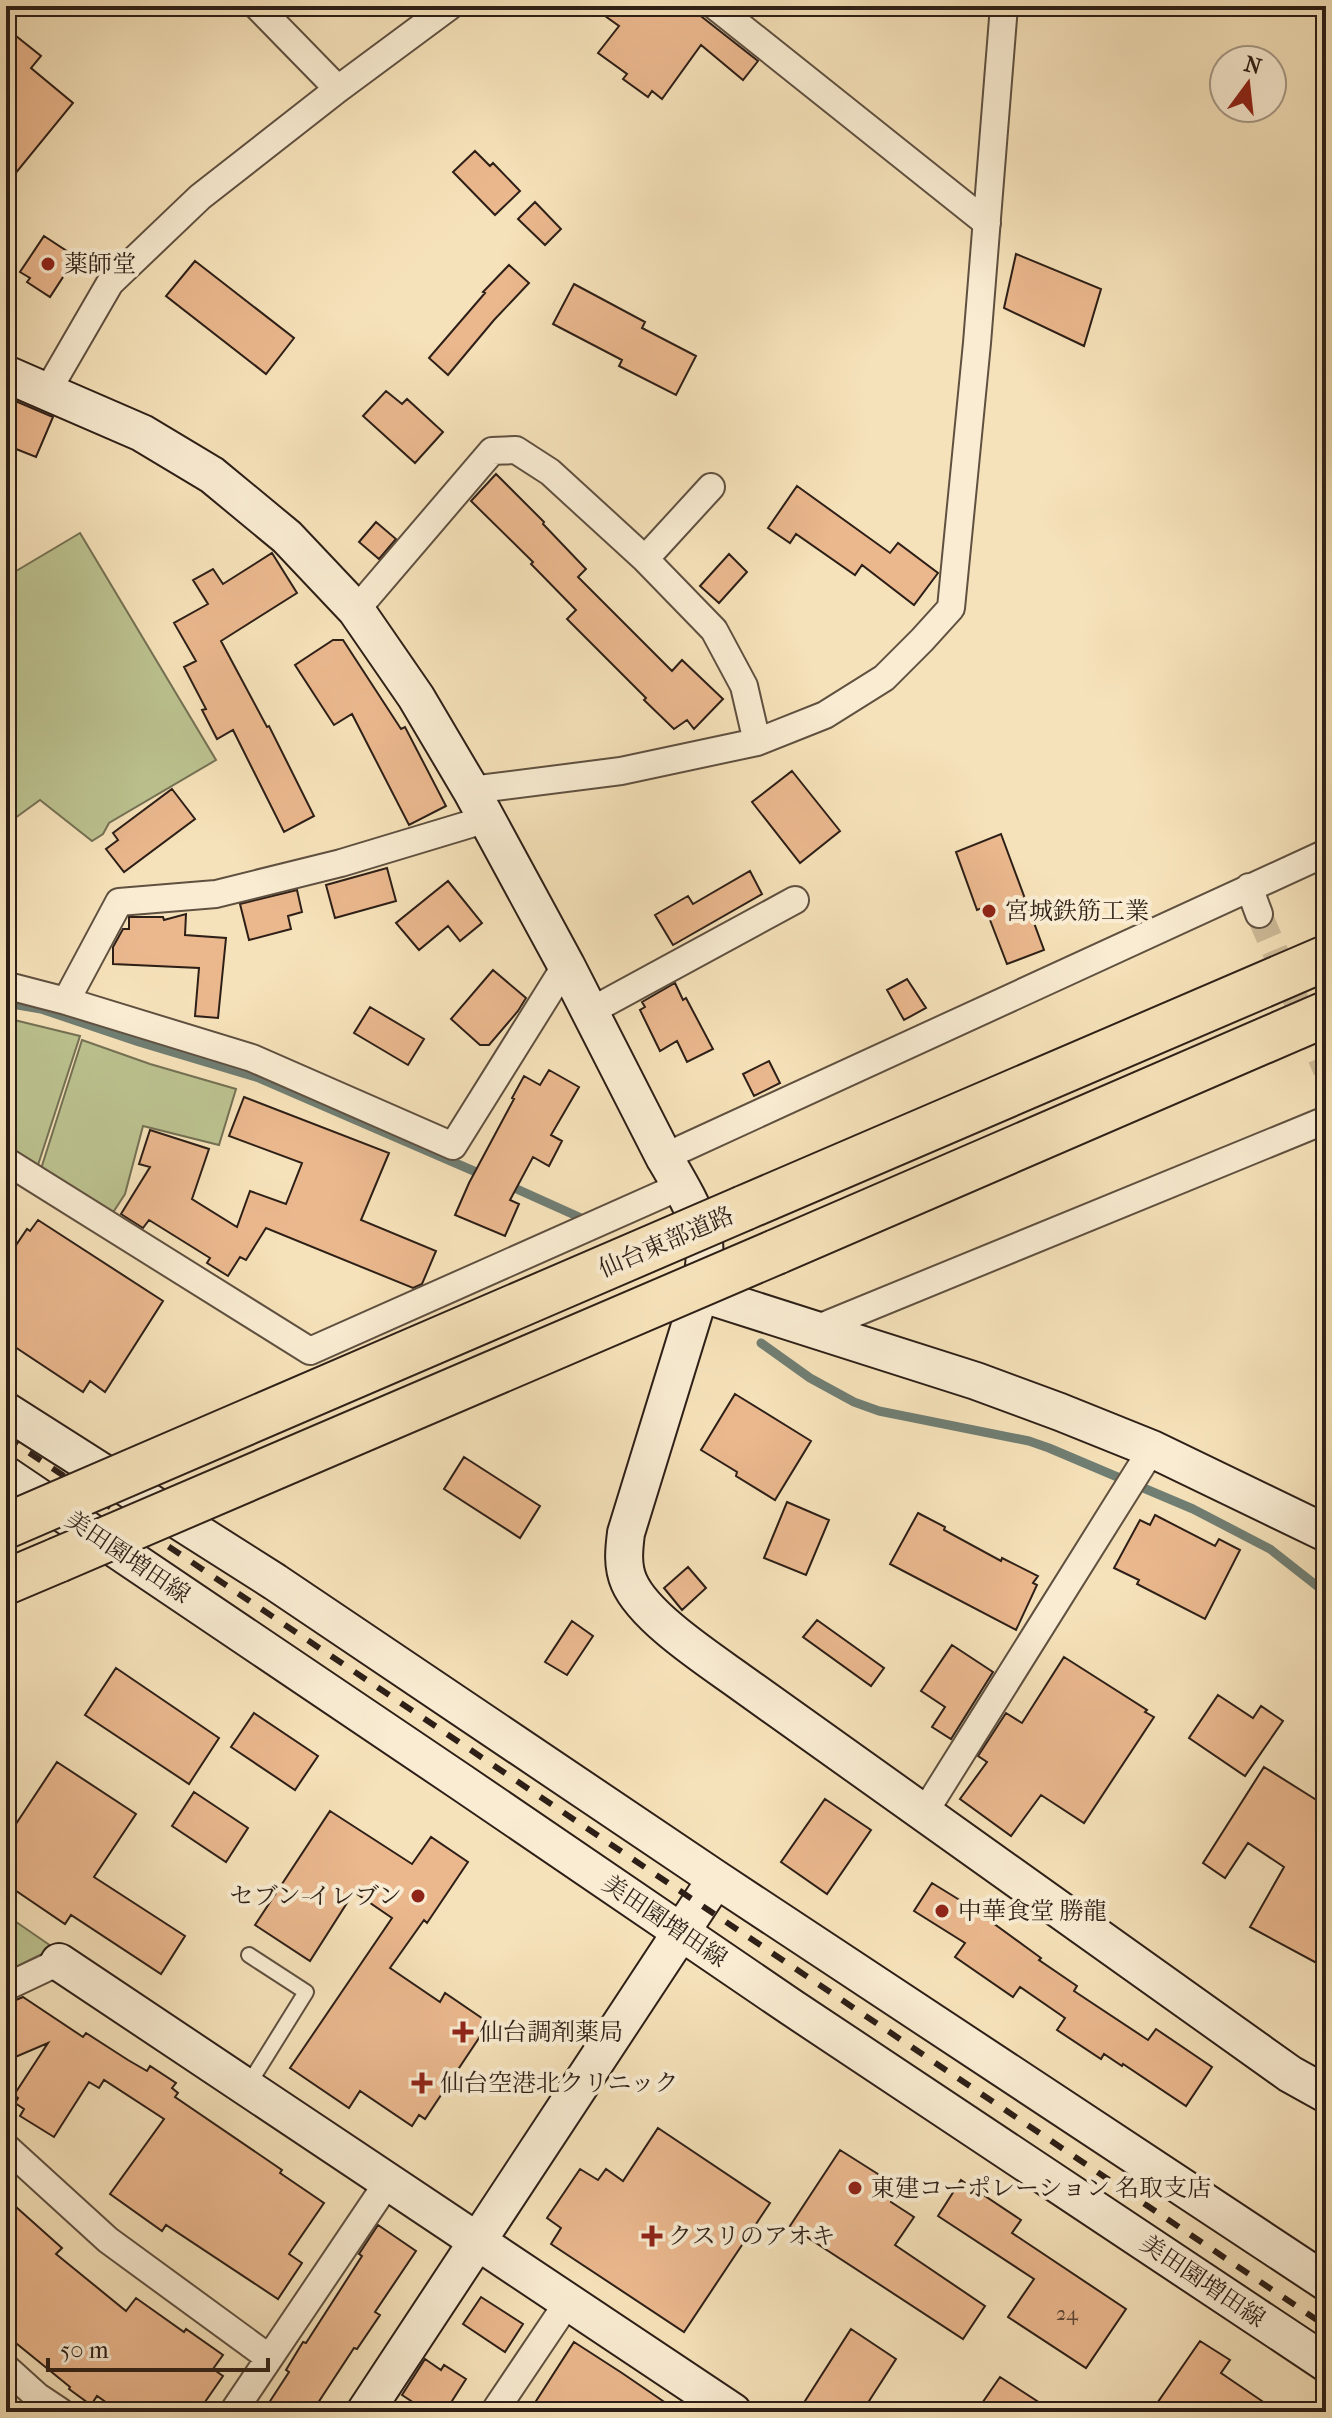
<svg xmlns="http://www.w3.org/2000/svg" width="1332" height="2418" viewBox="0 0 1332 2418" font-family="'IM FELL French Canon','Noto Serif JP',serif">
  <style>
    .green { fill: #bcc390; stroke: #747154; stroke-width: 2 }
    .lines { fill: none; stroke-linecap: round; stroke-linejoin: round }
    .stream { stroke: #707e73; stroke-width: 9 }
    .building { fill: #ebb88e; stroke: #2d1f17; stroke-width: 2 }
    .street-tunnel { stroke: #cebb99; stroke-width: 26; stroke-dasharray: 26 13; stroke-linecap: butt }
    .lane-casing { stroke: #5f5040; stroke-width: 18 }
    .street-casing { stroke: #5f5040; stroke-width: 30 }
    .secondary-casing { stroke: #2d1f17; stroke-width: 40 }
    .highway-casing { stroke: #2d1f17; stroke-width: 48 }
    .lane { stroke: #f9ecd2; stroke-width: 14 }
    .street { stroke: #f9ecd2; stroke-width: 26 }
    .secondary { stroke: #f9ecd2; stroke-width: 36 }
    .highway { stroke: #f6e2ba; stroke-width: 44 }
    .rail { stroke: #2d1f17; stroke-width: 6; stroke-dasharray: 14 14; stroke-linecap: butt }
    .highway-bridge-casing { stroke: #2d1f17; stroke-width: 48; stroke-linecap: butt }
    .highway-bridge { stroke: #f6e2ba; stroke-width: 44 }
    .poi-dot { fill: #8f2418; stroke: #f9ecd2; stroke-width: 3 }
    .labels { text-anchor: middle; stroke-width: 8; stroke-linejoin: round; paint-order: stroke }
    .number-label { font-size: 20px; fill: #5c4535 }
    .poi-label { font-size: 24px; fill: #2d1f17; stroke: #f9ecd2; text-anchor: start }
    .street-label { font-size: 24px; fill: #2d1f17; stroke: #f9ecd2 }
  </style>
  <rect width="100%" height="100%" fill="#f6e2ba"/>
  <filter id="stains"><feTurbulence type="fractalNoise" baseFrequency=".0025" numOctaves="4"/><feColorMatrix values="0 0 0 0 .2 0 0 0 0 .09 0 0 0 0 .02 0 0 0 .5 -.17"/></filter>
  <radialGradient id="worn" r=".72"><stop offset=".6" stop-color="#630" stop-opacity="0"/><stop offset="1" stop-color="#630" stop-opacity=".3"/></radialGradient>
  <!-- green -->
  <path class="green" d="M80,533L216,760L109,823L103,834L92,841L40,800L11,821L6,842V577Z
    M6,1018L80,1036L37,1168L6,1149Z
    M82,1040L150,1064L236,1089L219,1145L143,1126L125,1194L110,1217L40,1172Z
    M6,1915L54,1948L6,1972Z"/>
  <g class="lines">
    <!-- stream -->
    <path class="stream" d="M6,1003L41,1009L139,1042L259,1078L483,1175
      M508,1185L579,1217
      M761,1343L810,1378L854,1402L879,1411L1029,1441L1049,1448L1193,1509L1270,1549L1326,1593"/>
  </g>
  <!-- building -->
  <path class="building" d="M591,6H688L758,61L743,80L701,45L662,99L652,91L648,97L623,79L627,74L598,53L619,26Z
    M6,28L41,56L31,68L73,103L6,185Z
    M475,151L490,166L493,163L520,191L495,215L453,172Z
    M535,202L561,229L545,245L518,219Z
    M44,236L76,257L50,297L27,282L30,278L20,272Z
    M1016,254L1101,289L1084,346L1004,308Z
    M195,261L294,338L266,374L166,296Z
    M509,265L529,283L494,320L448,375L429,358L485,293L483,292Z
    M574,284L645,322L642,328L696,356L676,395L619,366L622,360L553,324Z
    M386,391L402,404L407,399L443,432L415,463L363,416Z
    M6,397L53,417L36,457L6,445Z
    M496,474L544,522L543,524L586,569L578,577L672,671L682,660L723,699L694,729L687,720L674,729L644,700L646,698L567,619L576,610L531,564L533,562L471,501Z
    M797,486L890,553L898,543L938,573L914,605L862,565L855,575L796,534L790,543L768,528Z
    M376,522L396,539L379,559L359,542Z
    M272,553L297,593L221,641L267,727L269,726L314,816L284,832L233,730L217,739L202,710L206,709L184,667L196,661L174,623L208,604L193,580L213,569L223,584Z
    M729,554L747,572L719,603L700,586Z
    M333,640H343L401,729L405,727L446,806L409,825L352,714L334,725L295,665Z
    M792,771L840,831L800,863L752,802Z
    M172,789L195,819L124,872L106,849L118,840L113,833Z
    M1001,834L1044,950L1007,964L985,907L977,910L956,852Z
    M387,868L396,901L335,918L326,885Z
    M750,871L762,894L673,945L655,915L688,896L693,904Z
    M448,881L482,923L460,941L448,926L419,950L396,923Z
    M297,890L302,912L288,916L291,929L249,940L240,904Z
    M186,914L185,935L226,938L218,1018L195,1016L199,968L113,964V947L123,929H129V917H163L164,920Z
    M493,970L526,998L518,1011L489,1045H480L451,1019Z
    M907,979L926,1008L904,1020L887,990Z
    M675,983L683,1000L686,998L713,1049L687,1062L677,1041L660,1051L640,1010L645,1007L642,1002Z
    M370,1007L424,1039L408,1065L354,1033Z
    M769,1061L780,1083L754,1096L743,1074Z
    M549,1070L579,1087L551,1135L562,1141L549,1166L533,1157L510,1200L519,1204L505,1236L455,1215L469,1183L514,1099L512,1098L524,1076L540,1085Z
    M244,1097L389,1153L361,1220L436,1251L422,1284L413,1288L266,1228L246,1260L240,1257L228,1276L207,1263L210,1258L149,1220L143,1228L121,1214L150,1167L139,1164L150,1130L209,1149L192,1199L237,1227L250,1191L286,1204L302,1163L229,1136Z
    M38,1220L163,1301L105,1392L90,1381L83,1392L6,1341V1260L27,1229L30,1231Z
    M735,1394L811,1441L775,1500L736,1476L737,1472L701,1450Z
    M464,1457L540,1506L520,1538L444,1489Z
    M787,1502L829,1520L806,1575L764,1558Z
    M918,1513L945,1527L944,1530L1001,1561L1002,1558L1038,1576L1033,1583L1037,1585L1016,1630L890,1564Z
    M1155,1515L1215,1546L1219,1539L1240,1550L1205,1619L1137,1584L1139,1580L1114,1568L1140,1520L1150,1525Z
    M688,1567L706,1588L682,1610L664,1588Z
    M817,1620L884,1668L871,1686L803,1637Z
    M572,1621L593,1636L567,1675L545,1662Z
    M952,1645L993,1672L951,1739L932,1727L945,1707L921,1691Z
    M1064,1657L1147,1710L1145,1712L1154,1717L1084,1823L1041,1795L1011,1836L960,1799L987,1762L978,1756L1006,1713L1022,1723Z
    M116,1668L219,1738L189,1784L85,1715Z
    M1218,1695L1253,1718L1261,1706L1283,1721L1245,1776L1189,1738Z
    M254,1713L318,1756L295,1790L231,1747Z
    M57,1762L136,1814L94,1877L185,1936L161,1974L71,1915L65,1924L6,1884V1839Z
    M1264,1767L1326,1806V1968L1250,1927L1284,1867L1248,1843L1225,1878L1203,1863Z
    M194,1792L248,1828L226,1862L172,1826Z
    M825,1799L871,1830L827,1894L781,1862Z
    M330,1811L412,1864L431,1837L468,1862L427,1923L424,1920L390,1968L440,2002L445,1993L489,2023L425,2119L419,2115L412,2126L360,2091L349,2108L290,2068L392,1918L354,1892L310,1961L255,1925Z
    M932,1883L971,1907L1041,1958L1039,1960L1077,1986L1074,1991L1148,2040L1156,2029L1212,2067L1186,2106L1123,2064L1122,2066L1104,2054L1101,2059L1057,2030L1065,2018L1020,1987L1013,1997L955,1957L965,1943L914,1911Z
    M23,1997L83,2037L86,2033L128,2060L147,2071L150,2066L176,2083L172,2088L178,2093L175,2097L282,2170L280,2173L324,2203L289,2254L302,2263L278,2299L166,2225L162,2231L110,2194L164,2119L104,2080L99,2088L89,2082L54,2137L20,2116L24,2109L15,2103L18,2098L14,2095L48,2043L6,2061V2010L11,2002Z
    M658,2128L770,2203L684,2332L551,2244L561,2228L547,2218L580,2169L598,2180L606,2169L623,2181Z
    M840,2150L900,2188L891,2202L914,2217L895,2245L985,2306L963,2339L790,2226Z
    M961,2180L1021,2220L1012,2233L1126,2309L1086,2368L1008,2317L1034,2279L938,2216Z
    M6,2198L62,2248L56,2254L126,2311L136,2298L184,2332L186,2329L223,2355L213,2369L223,2376L198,2412H120L97,2396L91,2405L69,2389L70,2387L6,2335Z
    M378,2225L416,2251L375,2312L380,2315L357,2349L354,2348L312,2412H263L289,2372L286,2370L303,2342L306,2343L362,2256L359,2254Z
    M481,2297L523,2324L505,2352L463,2324Z
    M851,2329L896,2359L862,2412H798Z
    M1200,2341L1230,2360L1221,2373L1278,2412H1151Z
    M574,2342L622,2373L679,2412H529Z
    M425,2359L441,2370L444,2365L466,2379L445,2412H428L402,2395Z
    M1000,2377L1054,2412H976Z"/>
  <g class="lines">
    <!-- street-tunnel -->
    <path class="street-tunnel" d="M1259,914L1326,1070"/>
    <defs>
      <path id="lane" d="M247,2087L306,1992L249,1955"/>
      <path id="street" d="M257,6L338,89
        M715,6L987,223
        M48,390L110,283L200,197L338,89L450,6
        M645,559L711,487
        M356,610L492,451L516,450L550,472L645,559L714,630L744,686L757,742
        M471,790L621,771L757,742L825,715L884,678L922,640L951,608L977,343L1004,6
        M1249,887L1259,914
        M6,987L16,988L66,1001L252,1058L453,1146L566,965
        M66,1001L119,902L216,894L341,863L487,819
        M589,1012L795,900
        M664,1157L1326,853
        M6,1161L310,1351L681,1186
        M816,1329L1326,1120
        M924,1813L1152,1449
        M6,1987L59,1962
        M6,2147L108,2240L268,2357
        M6,2368L37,2396L61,2412
        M233,2412L388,2182
        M494,2412L568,2302"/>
      <path id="secondary" d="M6,374L142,433L212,475L287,537L356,610L416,697L471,790L566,965L664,1157C677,1179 697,1212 703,1237C707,1255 703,1275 700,1293L626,1533C624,1549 622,1566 629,1582C644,1617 707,1658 739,1681L1290,2074L1326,2094
        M700,1293L976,1381L1060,1412L1152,1449L1326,1533
        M6,1411L275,1582L716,1879L1326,2282
        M6,1475L461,1782L791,2007L1326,2363
        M59,1962L733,2412
        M365,2412L716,1879"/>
      <path id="highway" d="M744,1208L1326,958
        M776,1252L1326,1014
        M6,1582L58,1560"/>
    </defs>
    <!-- lane casing -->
    <use href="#lane" class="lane-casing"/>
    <!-- street casing -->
    <use href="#street" class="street-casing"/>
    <!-- secondary casing -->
    <use href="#secondary" class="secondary-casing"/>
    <!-- highway casing -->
    <use href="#highway" class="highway-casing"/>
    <!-- lane -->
    <use href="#lane" class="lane"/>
    <!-- street -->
    <use href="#street" class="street"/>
    <!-- secondary -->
    <use href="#secondary" class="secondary"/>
    <!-- highway -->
    <use href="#highway" class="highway"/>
    <!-- rail -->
    <path class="rail" d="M6,1437L1326,2326"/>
    <defs>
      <path id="highway-bridge" d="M6,1526L744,1208
        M58,1560L776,1252"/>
    </defs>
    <!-- highway-bridge casing -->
    <use href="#highway-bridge" class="highway-bridge-casing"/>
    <!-- highway-bridge -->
    <use href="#highway-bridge" class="highway-bridge"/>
  </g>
  <!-- markers -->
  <g class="poi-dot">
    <circle cx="48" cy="264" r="8"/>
    <circle cx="989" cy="911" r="8"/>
    <circle cx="418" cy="1896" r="8"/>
    <circle cx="942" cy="1911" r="8"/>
    <path d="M459 2020h8v8h8v8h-8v8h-8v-8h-8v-8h8z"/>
    <path d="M418 2071h8v8h8v8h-8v8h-8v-8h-8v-8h8z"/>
    <circle cx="855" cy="2188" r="8"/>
    <path d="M648 2224h8v8h8v8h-8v8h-8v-8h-8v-8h8z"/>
  </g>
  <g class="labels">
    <!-- number labels -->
    <g class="number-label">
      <text x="1067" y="2320">24</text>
    </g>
    <!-- poi labels -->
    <g class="poi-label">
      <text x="64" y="272">薬師堂</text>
      <text x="1005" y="919">宮城鉄筋工業</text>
      <text x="402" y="1904" text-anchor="end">セブン-イレブン</text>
      <text x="958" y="1919">中華食堂 勝龍</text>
      <text x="479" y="2040">仙台調剤薬局</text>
      <text x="440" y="2091">仙台空港北クリニック</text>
      <text x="871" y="2196">東建コーポレーション 名取支店</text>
      <text x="668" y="2244">クスリのアオキ</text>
    </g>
    <!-- street labels -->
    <g class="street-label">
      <text transform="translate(666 1242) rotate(-23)" y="8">仙台東部道路</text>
      <text transform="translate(128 1557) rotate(34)" y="8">美田園増田線</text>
      <text transform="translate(665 1921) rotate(34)" y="8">美田園増田線</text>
      <text transform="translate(1203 2281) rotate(34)" y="8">美田園増田線</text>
    </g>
  </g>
  <!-- margin -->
  <rect width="1332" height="2418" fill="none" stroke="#f6e2ba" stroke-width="32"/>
  <rect x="8" y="8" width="1316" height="2402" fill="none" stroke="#2d1f17" stroke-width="4"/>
  <rect x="16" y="16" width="1300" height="2386" fill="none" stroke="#2d1f17" stroke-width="2"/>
  <!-- north arrow -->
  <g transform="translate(1248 84) rotate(15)"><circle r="38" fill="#f9ecd2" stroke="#a79a87" stroke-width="2"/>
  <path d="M0-6L14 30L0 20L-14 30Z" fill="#8f2418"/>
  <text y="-12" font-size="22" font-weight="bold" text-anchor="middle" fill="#2d1f17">N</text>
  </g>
  <!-- scale -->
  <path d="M48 2358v12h220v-12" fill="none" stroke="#2d1f17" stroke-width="4"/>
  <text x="60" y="2358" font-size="24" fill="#2d1f17" stroke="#f9ecd2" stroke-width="6" paint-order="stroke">50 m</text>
  <rect width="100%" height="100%" filter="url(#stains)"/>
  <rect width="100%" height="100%" fill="url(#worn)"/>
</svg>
